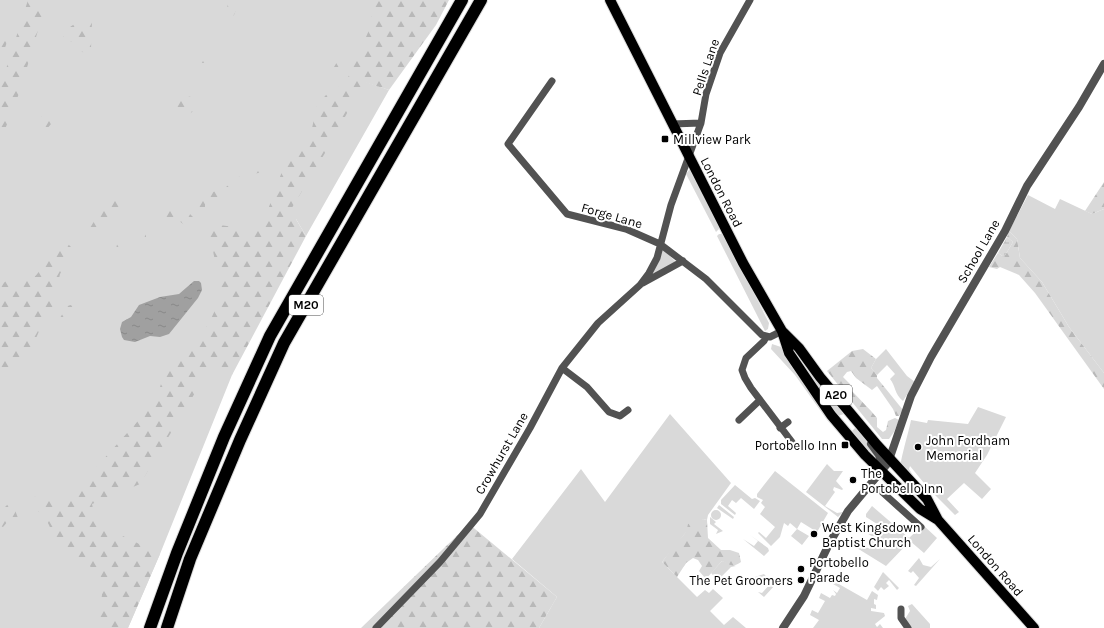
<svg xmlns="http://www.w3.org/2000/svg" width="1104" height="628" viewBox="0 0 1104 628" font-family="Karla,sans-serif">
  <style>
    .green { fill: #d9d9d9 }
    .forest { fill: url(#forest-firs) }
    .wetland { fill: url(#wetland-marsh) }
    .water { fill: url(#water-ripples) }
    .lines { fill: none; stroke-linecap: round; stroke-linejoin: round }
    .primary-casing { stroke: #dbdbdb; stroke-width: 12 }
    .motorway-casing { stroke: #dbdbdb; stroke-width: 14 }
    .minor { stroke: #525252; stroke-width: 7 }
    .tertiary { stroke: #525252; stroke-width: 8 }
    .primary { stroke: #000; stroke-width: 10 }
    .motorway { stroke: #000; stroke-width: 12 }
    .poi-dot { fill: #000; stroke: #fff; stroke-width: 1.5 }
    .labels { text-anchor: middle; stroke-width: 4; stroke-linejoin: round; paint-order: stroke }
    .shield { fill: #fff; stroke: #4c4c4c; stroke-width: 1 }
    .shield-label { font-size: 12px; font-weight: bold; fill: #000 }
    .street-label { font-size: 13px; fill: #000; stroke: #fff }
    .poi-label { font-size: 13px; fill: #000; stroke: #fff; text-anchor: start }
  </style>
  <defs>
    <pattern id="forest-firs" width="22" height="20" patternUnits="userSpaceOnUse"><rect width="22" height="20" fill="#d9d9d9"/><path d="M5 1l3.5 6h-7zM16 11l3.5 6h-7z" fill="#b8b8b8"/></pattern>
    <pattern id="wetland-marsh" width="20" height="14" patternUnits="userSpaceOnUse"><rect width="20" height="14" fill="#d9d9d9"/><path d="M1 5h8M5 5V1M11 12h8M15 12V8" fill="none" stroke="#b8b8b8"/></pattern>
    <pattern id="water-ripples" width="26" height="14" patternUnits="userSpaceOnUse"><rect width="26" height="14" fill="#a0a0a0"/><path d="M2 4q2-2 4 0t4 0M15 11q2-2 4 0t4 0" fill="none" stroke="#888"/></pattern>
  </defs>
  <rect width="100%" height="100%" fill="#fff"/>
  <!-- green -->
  <path class="green" d="M0,0H418L366,82L389,90L306,236L296,219L235,286L249,324L232,375L160,554L128,628H0Z
    M689,170L691,171L720,228L716,232L686,174Z
    M1028,195L1055,209L1060,199L1092,214L1104,209V373L1069,327L1042,282L1020,258L1017,239L1009,231Z
    M719,234H724L769,323L768,329L765,331L717,236Z
    M661,250L665,251L676,262L651,276Z
    M772,344L781,347L830,424L795,375L771,349Z
    M886,349L907,376L915,382L903,401C894,394 896,386 890,379L895,374L887,365L877,375L871,368L876,359Z
    M802,363L847,413L838,416Z
    M978,407L1006,417L987,455L975,473L991,489L982,499L964,483L947,499L959,512L955,515L928,488L910,466L909,469L914,477C908,474 903,470 901,464C900,461 910,427 911,420L927,423L928,420L968,424Z
    M670,414L731,483L708,515L707,520L703,519L687,531L662,562L697,597L705,590L709,593L713,589L723,598L710,611L724,625L733,617L746,628H539L557,597L512,559L581,469L605,502Z
    M857,426L877,458H874L850,433Z
    M827,464L834,471H843L836,481L843,489L842,490L834,487L833,490L835,492L825,506L837,513L843,512L838,517L806,492Z
    M775,471L828,513L817,532L801,522L797,529L809,536L802,545L791,536L797,529L790,523L788,526L784,523L780,537L771,546L758,533L759,532L766,538L775,527L760,514L765,507L761,503L763,500L757,497V494Z
    M735,485L752,499L755,498L760,501L754,509L741,498L736,503L732,500L728,506L736,513L735,515L721,504V500Z
    M719,505L734,517L733,519L717,508Z
    M872,506L909,538L923,525L937,538L924,553L910,541L886,566L852,545L862,549L864,546L870,549L873,543L871,541L873,537L859,528L871,534L877,524L866,517V514Z
    M711 515a5 5 0 1 1 10 0a5 5 0 1 1-10 0Z
    M710,517L716,522L714,524L723,531L716,534L718,530L710,524Z
    M750,535L768,548L769,551L764,556L743,539L754,546L758,541Z
    M919,558L923,565L931,567L940,559L916,586L914,585L919,578L913,571L911,573L908,571Z
    M722,561L736,566L731,567L718,580L711,573Z
    M883,572L899,588L897,590L889,580L886,583L889,586L884,590L881,587L878,591L874,587Z
    M764,574L770,581L764,587L752,578Z
    M830,579L867,600L872,591L878,595L877,600L874,599V604L876,605V609L871,608V611L884,613L885,616L875,624L877,627L880,624L883,628H813L819,620L810,615L812,610L818,613L825,601L819,598L821,593L830,598L832,595L835,596L836,594L833,590L837,593L840,588L828,581Z
    M772,582L775,585L764,597L758,592L762,593Z
    M912,604L930,624V628H911L905,619L910,611L908,606Z"/>
  <!-- forest -->
  <path class="forest" d="M28,0H47L20,91L0,142V88Z
    M228,0H240L234,15L231,17L227,12Z
    M373,0H449L436,25L389,90L364,82L328,148L287,216L296,219L306,236L232,375L210,368L140,484L92,504L96,523L160,554L128,628H97L102,595L100,573L82,561L71,550L55,549C52,528 49,518 31,506L32,496L61,504L92,472L155,402L162,381L176,360L185,347L198,337L209,323L217,306L221,290L213,251L205,240L206,229L212,224L249,229L266,215L284,166L311,133L317,105L326,95L346,82L370,28Z
    M354,8L359,10L358,18L352,23V12Z
    M87,19L92,21L91,48L84,53L81,51L74,42L62,40C65,27 75,23 87,19Z
    M1,30H7C8,39 7,48 0,55Z
    M196 56a7 7 0 1 1 14 0a7 7 0 1 1-14 0Z
    M340,57L343,62L328,84L325,82Z
    M186,96L191,97L194,111L185,116L178,115C174,108 176,104 180,97Z
    M45,113L51,118V124L46,130L39,127L42,114Z
    M28,149L31,151L29,157L24,162L22,157Z
    M260,160L265,161L262,172L254,174L245,182L238,185L219,198L209,199L205,203V215L202,218L197,209V198L226,187Z
    M1104,182V209L1092,214L1085,211Z
    M114,198L118,200L120,206C117,218 108,229 96,234L91,231L90,228L106,202Z
    M164,209L172,210L180,216L183,213L190,214L193,217L192,223L188,226L183,224L177,219L173,223H168L162,217Z
    M1009,231L1017,239L1020,258L1042,282L1069,327L1104,373V389L1035,293L1019,275L1000,267L997,269L989,267L998,253L1004,257L1013,242L1007,237Z
    M144,232L146,235V240L142,244L138,240L140,234Z
    M116.5 247a4.5 4.5 0 1 1 9 0a4.5 4.5 0 1 1-9 0Z
    M64,243L68,244L71,247L65,266L60,274L52,310L47,320L40,329L33,345L0,386V286L6,281C14,279 23,283 31,279C45,272 44,249 64,243Z
    M71,305L73,308L69,321H63L60,318L67,306Z
    M863,349L876,359L871,368L877,375V378L903,410L899,416H896L893,409L877,386L872,390L856,378L851,371L847,372L843,377L852,386V391C860,400 869,408 877,418V427L883,432L886,430L888,421L895,418L899,420L894,432L889,439H882L827,371L852,351Z
    M8,504L13,505L18,518L9,520L3,527L0,526V512Z
    M703,519L707,520L708,538L721,550H730L739,553L741,562C733,568 730,565 722,561L706,579L699,571L702,566L698,560L693,558L686,563L677,577L662,562C667,556 671,548 676,543C683,535 686,535 688,524Z
    M469,524L557,597L539,628H361Z"/>
  <!-- wetland -->
  <path class="wetland" d="M1007,237L1013,242L1004,257L998,253Z"/>
  <!-- water -->
  <path class="water" d="M194,281H199L201,283L202,290L198,298L169,334L160,337L150,336L135,342L124,340L122,337L120,329L122,322L131,317L139,305L160,297L179,294Z"/>
  <g class="lines">
    <defs>
      <path id="primary" d="M610,0L743,263L782,331L789,353L831,415L865,455L920,509L938,520
        M783,332L799,348L820,377L877,445L927,499L938,520L1034,628"/>
      <path id="motorway" d="M150,628L177,553L224,437L270,336L462,0
        M167,628L190,559L240,440L284,343L481,0"/>
    </defs>
    <!-- primary casing -->
    <use href="#primary" class="primary-casing"/>
    <!-- motorway casing -->
    <use href="#motorway" class="motorway-casing"/>
    <!-- minor -->
    <path class="minor" d="M552,81L508,144L567,214L626,229L660,244L706,279L762,335L770,337L782,331
      M672,124L701,123
      M643,283L683,261
      M766,337L764,341L746,358L742,370L745,378L751,388L792,442
      M562,368L587,387L609,412L620,416L628,410
      M739,420L760,400
      M780,428L788,422
      M881,491L921,527
      M901,609V618L908,628
      M376,628L440,562L480,514L530,428L562,368L598,323L640,285L649,273L657,258L671,205L701,123L706,94L720,53L750,0"/>
    <!-- tertiary -->
    <path class="tertiary" d="M871,444L879,455L883,469
      M783,628L804,596L829,544L848,511L888,463L911,396L931,357L1005,231L1027,186L1079,107L1104,64"/>
    <!-- primary -->
    <use href="#primary" class="primary"/>
    <!-- motorway -->
    <use href="#motorway" class="motorway"/>
  </g>
  <!-- markers -->
  <g class="poi-dot">
    <rect x="661" y="135" width="8" height="8" rx="2"/>
    <rect x="841" y="441" width="8" height="8" rx="2"/>
    <circle cx="918" cy="447" r="4"/>
    <circle cx="853" cy="480" r="4"/>
    <circle cx="814" cy="534" r="4"/>
    <circle cx="801" cy="569" r="4"/>
    <circle cx="801" cy="580" r="4"/>
  </g>
  <g class="labels">
    <!-- shield labels -->
    <g class="shield">
      <rect x="289" y="295" width="34" height="20" rx="3"/>
      <rect x="820" y="385" width="32" height="20" rx="3"/>
    </g>
    <g class="shield-label">
      <text x="306" y="309">M20</text>
      <text x="836" y="399">A20</text>
    </g>
    <!-- street labels -->
    <g class="street-label">
      <text transform="translate(705 67) rotate(-71)" y="5">Pells Lane</text>
      <text transform="translate(722 192) rotate(63)" y="5">London Road</text>
      <text transform="translate(612 215) rotate(16)" y="5">Forge Lane</text>
      <text transform="translate(978 251) rotate(-60)" y="5">School Lane</text>
      <text transform="translate(501 453) rotate(-60)" y="5">Crowhurst Lane</text>
      <text transform="translate(996 565) rotate(49)" y="5">London Road</text>
    </g>
    <!-- poi labels -->
    <g class="poi-label">
      <text x="673" y="144">Millview Park</text>
      <text x="926" y="445">John Fordham<tspan x="926" dy="15">Memorial</tspan></text>
      <text x="837" y="450" text-anchor="end">Portobello Inn</text>
      <text x="861" y="478">The<tspan x="861" dy="15">Portobello Inn</tspan></text>
      <text x="822" y="532">West Kingsdown<tspan x="822" dy="15">Baptist Church</tspan></text>
      <text x="809" y="567">Portobello<tspan x="809" dy="15">Parade</tspan></text>
      <text x="793" y="585" text-anchor="end">The Pet Groomers</text>
    </g>
  </g>
</svg>
